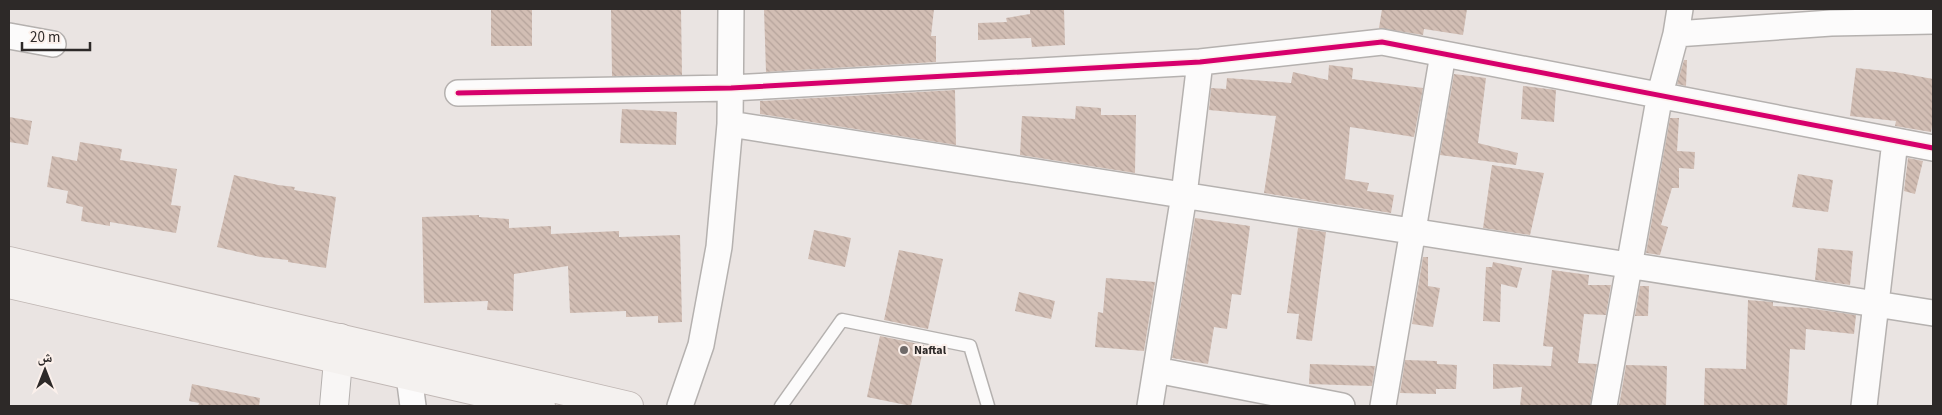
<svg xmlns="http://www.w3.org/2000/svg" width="1942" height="415" viewBox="0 0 1942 415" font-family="'Source Sans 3','Noto Naskh Arabic',sans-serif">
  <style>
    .building { fill: url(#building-back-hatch) }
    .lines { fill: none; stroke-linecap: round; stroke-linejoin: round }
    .lane-casing { stroke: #b5b1af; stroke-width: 15 }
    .street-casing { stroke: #b5b1af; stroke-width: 28 }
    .secondary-casing { stroke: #b5b1af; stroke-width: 30 }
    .primary-casing { stroke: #c0b7b4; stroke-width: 30 }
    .lane { stroke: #fcfbfb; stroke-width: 12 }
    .street { stroke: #fcfbfb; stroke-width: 25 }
    .secondary { stroke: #f8f6f5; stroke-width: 28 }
    .primary { stroke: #f4f1ef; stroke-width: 28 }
    .cycleway-casing { stroke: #fbf0eb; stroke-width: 8 }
    .cycleway { stroke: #d6006c; stroke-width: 5 }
    .poi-dot { fill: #6f6a69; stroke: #fbf0eb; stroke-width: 2 }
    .labels { text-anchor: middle; stroke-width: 4.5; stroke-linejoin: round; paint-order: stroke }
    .poi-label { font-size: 12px; font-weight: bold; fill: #2d2928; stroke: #fbf0eb; text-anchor: start }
  </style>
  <defs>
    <pattern id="building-back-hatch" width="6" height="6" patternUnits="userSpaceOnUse" patternTransform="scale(1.25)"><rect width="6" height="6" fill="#d2beb4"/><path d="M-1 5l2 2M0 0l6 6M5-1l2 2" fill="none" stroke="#b5a39b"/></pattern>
  </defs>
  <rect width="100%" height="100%" fill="#eae4e2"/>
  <!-- building -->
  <path class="building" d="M491,9H532V46H491Z
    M611,9H681L682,75L612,76Z
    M764,9H934L931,36H936V62L766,72Z
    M1030,9H1064L1065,45L1032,47L1031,38L978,40V23L1007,22L1006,18L1030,14Z
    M1382,9H1467L1463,35L1424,29L1423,35L1379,28Z
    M1684,60H1687L1686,86L1677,84Z
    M1329,65L1353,68L1352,79L1423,88L1414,137L1350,127L1345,179L1369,183L1367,191L1394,195L1391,213L1264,193L1276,116L1209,110L1211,88L1226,89L1227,78L1291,83L1293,72L1328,80Z
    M1856,68L1895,72L1933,79V120L1931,132L1895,126L1896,121L1850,116Z
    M1454,74L1486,78L1478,143L1518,153L1516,165L1440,155Z
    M1523,86L1556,90L1554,122L1521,119Z
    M955,90L956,145L760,114V101Z
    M1076,106L1101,108V115H1136L1135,173L1020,155L1022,116L1075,119Z
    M622,109L677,112L676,145L620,143Z
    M9,117L32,121L28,145L9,142Z
    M1670,118H1679L1677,151L1695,152L1694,169L1679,168V188H1672L1661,225L1668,227L1660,255L1646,253Z
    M80,142L122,149L120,160L177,169L171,205L181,206L176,233L110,222V226L81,221L83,207L66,203L68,191L47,187L52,156L77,161Z
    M1908,158L1923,161L1915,194L1904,191Z
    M1492,165L1544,173L1530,235L1483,228Z
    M1798,174L1833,180L1828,212L1792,207Z
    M234,175L278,185L295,187L294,190L336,197L326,268L288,262V260L260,257L217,247Z
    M479,215V217L509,219V228L551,226V234L619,231V237L680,235L682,322L658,323V316L626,317V311L570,313L568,266L514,274L513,311L487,310L488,301L424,303L422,217Z
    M1195,218L1250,226L1241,295L1232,294L1227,329L1214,327L1208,364L1172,358Z
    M1298,228L1326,232L1312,341L1296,339L1299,314L1287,313Z
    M814,230L851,238L845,267L808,259Z
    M1818,248L1853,251L1850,285L1815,280Z
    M899,250L943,259L928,329L884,320Z
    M1423,257H1428V286L1440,288L1433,327L1412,324Z
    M1493,262L1522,268L1517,288L1501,284L1500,322L1483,321L1486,267H1492Z
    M1552,270L1589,275L1588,285H1611L1606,315L1584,314L1578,363L1597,364L1590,406H1520L1522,387L1493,389V364L1551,366L1553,347L1543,346Z
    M1106,278L1155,282L1144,351L1095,347L1098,312L1103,313Z
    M1640,286H1649L1648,316H1635Z
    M1019,292L1055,301L1051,319L1015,311Z
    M1748,300L1773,302V306L1807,308L1856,315L1854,334L1806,329L1805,350L1790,349L1787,406H1704L1705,368L1746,369Z
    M880,336L924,345L911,406L867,397Z
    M1405,360L1437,361V364L1457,365L1456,389H1436V394L1400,393Z
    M1310,364L1375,366L1372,386L1309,384Z
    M1626,365L1667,366L1666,406H1619Z
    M192,384L260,398L259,406H198L199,403L189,401Z"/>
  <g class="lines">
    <defs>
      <path id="lane" d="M781,406L842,320L970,346L988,406"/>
      <path id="street" d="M1676,34L1831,23L1933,21
        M9,36L53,44
        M458,93L731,88L1200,62L1382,42L1933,148
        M730,124L1933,313
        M1156,370L1342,406
        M409,376L413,406
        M680,406L701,345L719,247L730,124L731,9
        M1150,406L1184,195L1200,62
        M1383,406L1443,54
        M1604,406L1660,94L1676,34L1680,9
        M1864,406L1895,141"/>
      <path id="secondary" d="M334,406L340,338"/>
      <path id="primary" d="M9,261L629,406
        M9,284L541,406"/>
    </defs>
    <!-- lane casing -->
    <use href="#lane" class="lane-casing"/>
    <!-- street casing -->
    <use href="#street" class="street-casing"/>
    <!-- secondary casing -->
    <use href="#secondary" class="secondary-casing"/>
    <!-- primary casing -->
    <use href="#primary" class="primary-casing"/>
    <!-- lane -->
    <use href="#lane" class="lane"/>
    <!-- street -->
    <use href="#street" class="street"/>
    <!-- secondary -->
    <use href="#secondary" class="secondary"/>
    <!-- primary -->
    <use href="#primary" class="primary"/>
    <defs>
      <path id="cycleway" d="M458,93L731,88L1200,62L1382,42L1933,148"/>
    </defs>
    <!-- cycleway casing -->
    <use href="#cycleway" class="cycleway-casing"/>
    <!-- cycleway -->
    <use href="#cycleway" class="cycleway"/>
  </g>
  <!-- markers -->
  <circle class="poi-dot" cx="904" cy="350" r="5"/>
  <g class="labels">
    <!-- poi labels -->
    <g class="poi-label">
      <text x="914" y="354">Naftal</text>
    </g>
  </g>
  <!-- border -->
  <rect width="1942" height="415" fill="none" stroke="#2d2928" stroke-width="20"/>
  <!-- north arrow -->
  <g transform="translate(45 370)" stroke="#fbf0eb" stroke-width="4" paint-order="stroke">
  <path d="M0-4L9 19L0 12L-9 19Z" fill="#2d2928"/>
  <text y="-8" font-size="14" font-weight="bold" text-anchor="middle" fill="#2d2928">ش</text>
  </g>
  <!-- scale -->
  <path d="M22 42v8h68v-8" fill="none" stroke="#2d2928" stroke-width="2.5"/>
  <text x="30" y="42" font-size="15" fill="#2d2928" stroke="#fbf0eb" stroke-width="4" paint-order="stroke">20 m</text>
</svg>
